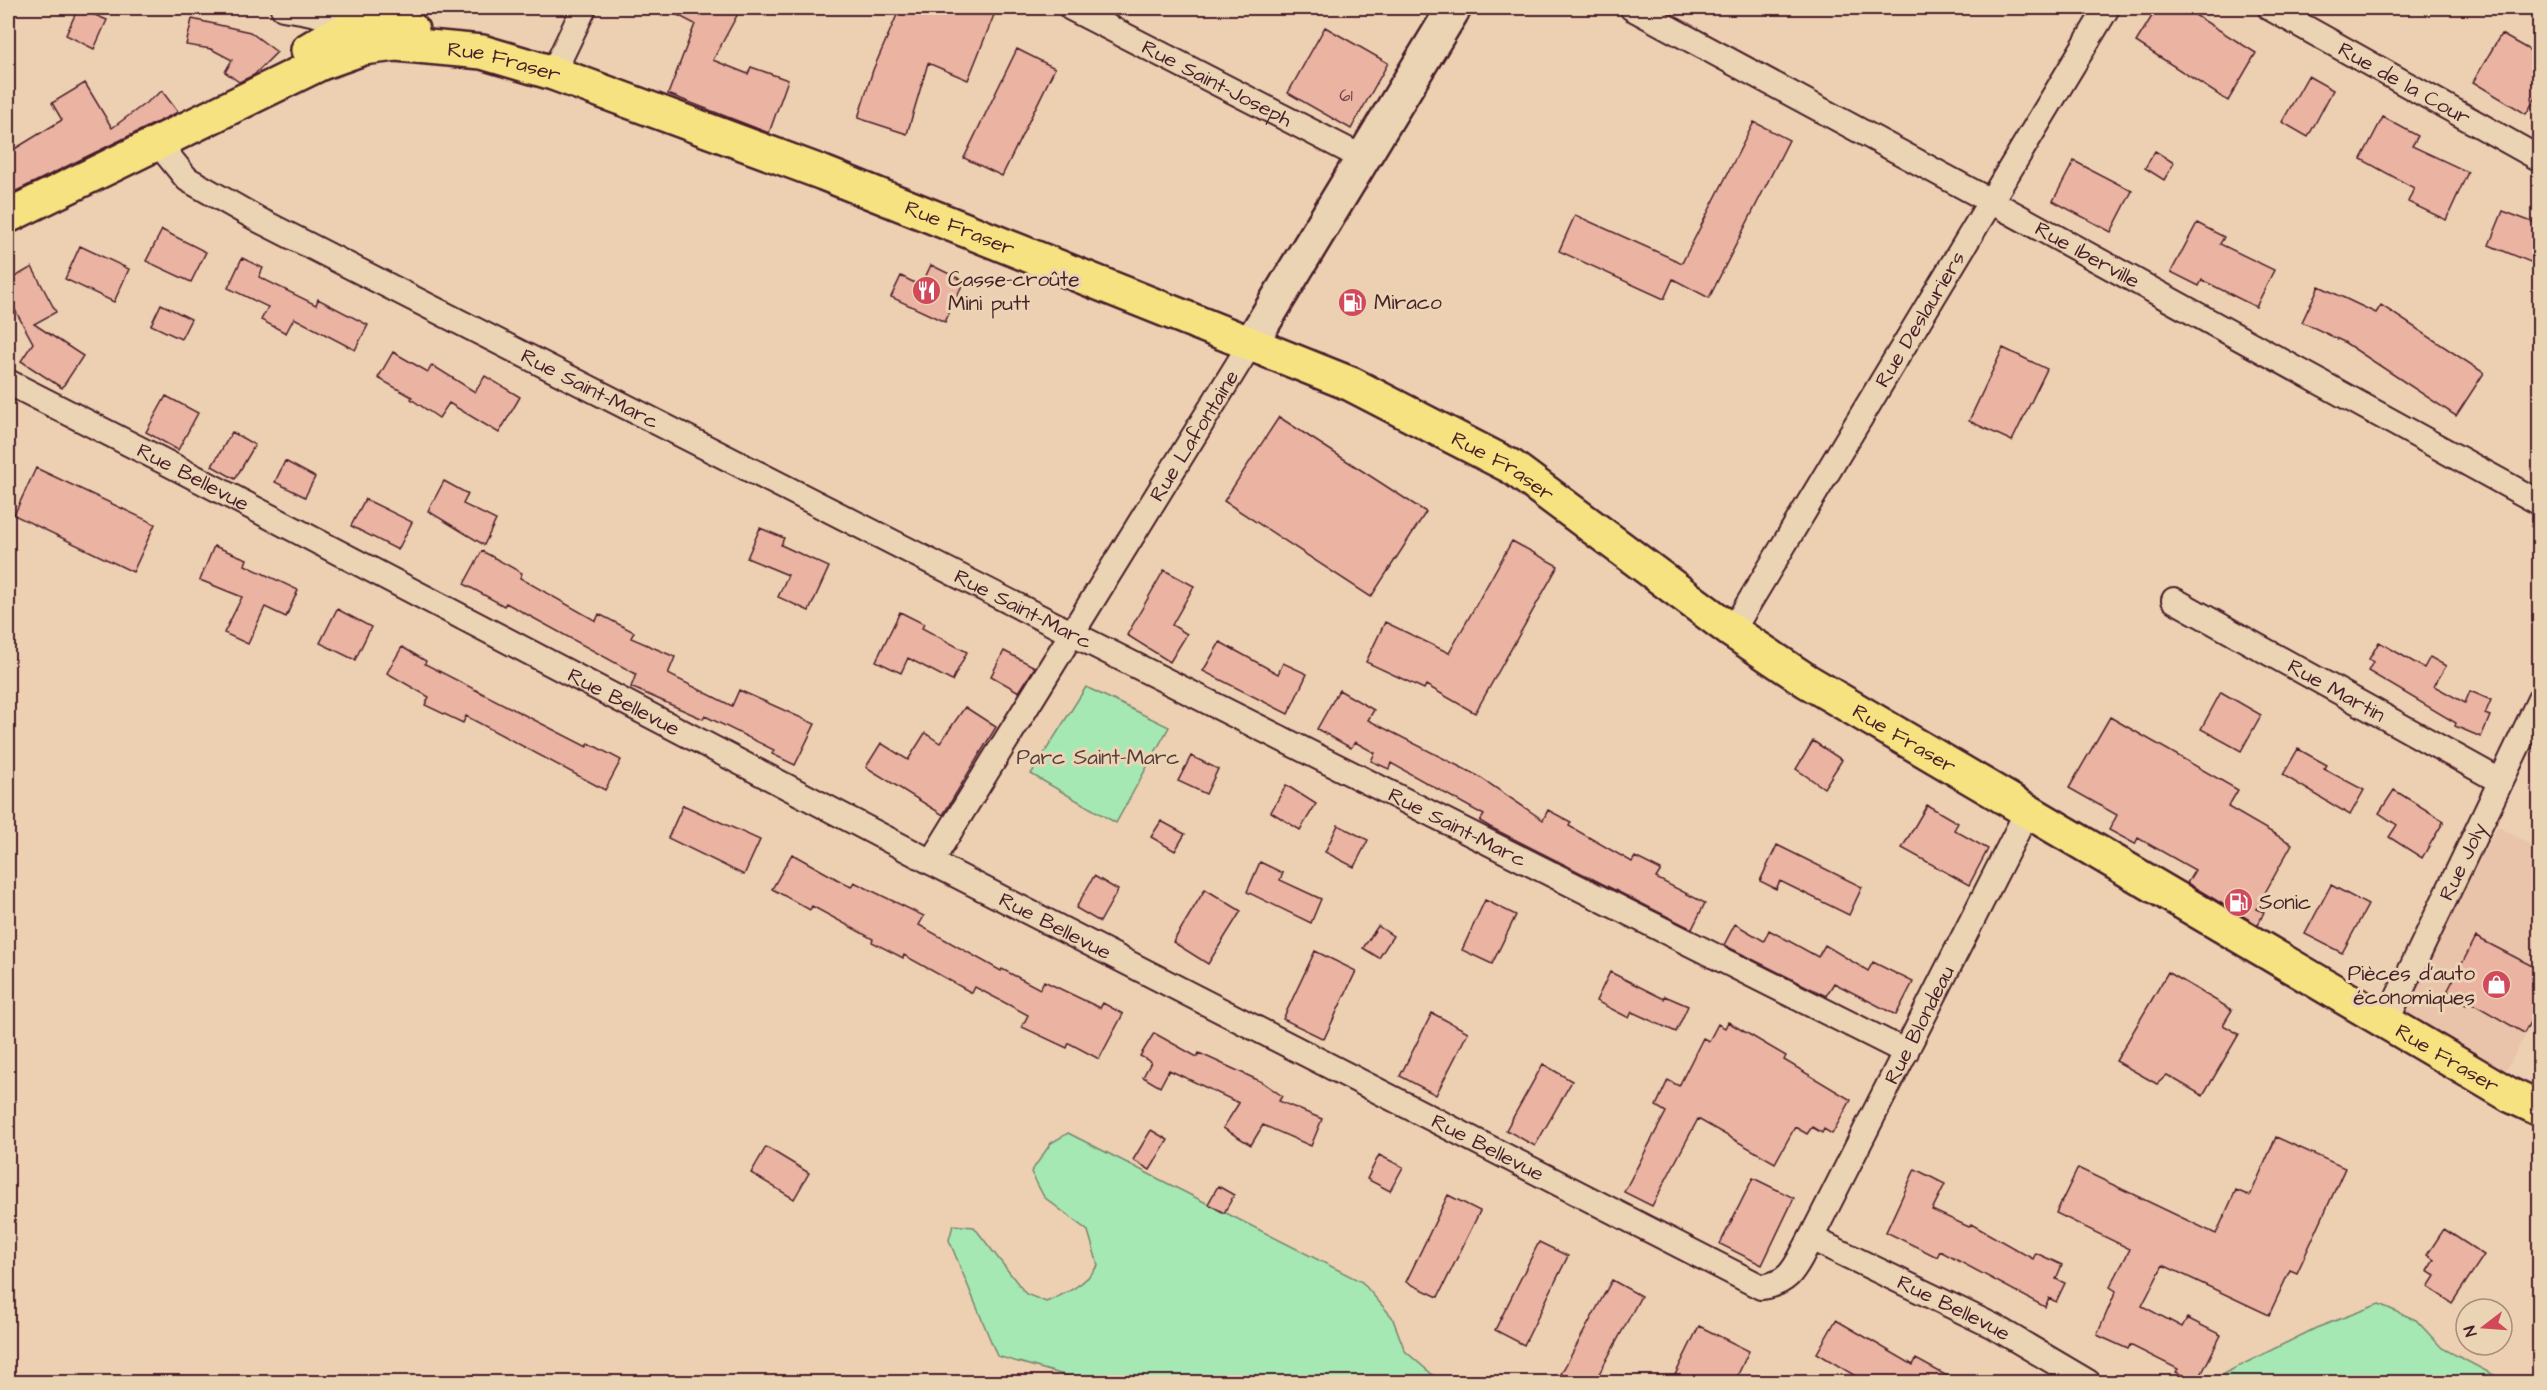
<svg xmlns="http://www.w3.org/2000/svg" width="2547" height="1390" viewBox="0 0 2547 1390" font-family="'Architects Daughter',sans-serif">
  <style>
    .built { fill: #e9c4aa }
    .green { fill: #a5e8b3; stroke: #78846f; stroke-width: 1.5 }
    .building { fill: #eab3a2; stroke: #4a1f2b; stroke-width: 1.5 }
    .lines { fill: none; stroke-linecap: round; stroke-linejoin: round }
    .minor-casing { stroke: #4a1f2b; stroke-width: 28 }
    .secondary-casing { stroke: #4a1f2b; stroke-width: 38 }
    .primary-casing { stroke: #4a1f2b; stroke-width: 38 }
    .minor { stroke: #ead4b3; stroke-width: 24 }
    .secondary { stroke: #ead4b3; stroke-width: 33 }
    .primary { stroke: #f7e281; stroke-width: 33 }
    .labels { text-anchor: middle; stroke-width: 6; stroke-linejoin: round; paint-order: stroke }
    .number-label { font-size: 18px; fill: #724449 }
    .street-label { font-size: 21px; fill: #4a1f2b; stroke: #ead4b3 }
    .poi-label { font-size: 21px; fill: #4a1f2b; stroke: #ead4b3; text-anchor: start }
    .park-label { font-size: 21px; fill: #583d3f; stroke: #ead4b3 }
  </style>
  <rect width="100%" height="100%" fill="#edd0b2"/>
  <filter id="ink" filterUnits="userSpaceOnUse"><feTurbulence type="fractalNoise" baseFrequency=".0167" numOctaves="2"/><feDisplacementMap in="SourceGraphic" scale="12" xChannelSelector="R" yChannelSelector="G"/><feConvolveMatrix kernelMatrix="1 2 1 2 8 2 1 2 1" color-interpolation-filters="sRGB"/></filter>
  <g filter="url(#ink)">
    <!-- built -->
    <path class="built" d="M2497,826L2539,849V1010L2505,1073L2400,1017Z"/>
    <!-- green -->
    <path class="green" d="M1086,687L1169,727L1116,823L1031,774Z
      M1068,1133L1362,1282L1392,1317L1405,1351L1441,1382H1089L997,1356L949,1240L953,1225L974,1227L1026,1294L1046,1302C1067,1293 1085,1285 1098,1265L1088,1231L1044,1197L1031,1172L1051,1143Z
      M2379,1304L2416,1320L2442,1348L2507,1382H2207L2316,1328Z"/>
    <!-- building -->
    <path class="building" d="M78,8L107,20L94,49L66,35Z
      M664,8H741L713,60L748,74L751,67L788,80L769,133L668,94L695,24Z
      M900,8H977L994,15L968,80L928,63L907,134L858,118L873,70Z
      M2157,8H2184L2256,53L2228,101L2136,42Z
      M192,19L250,32L277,52L254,75L239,82L225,72L232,60L211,49L186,45Z
      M1325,27L1388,63L1351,129L1288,93Z
      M2501,34L2540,56V91L2526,114L2473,82Z
      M1017,49L1055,68L1002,176L964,158Z
      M2308,76L2333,90L2308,137L2282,122Z
      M85,83L112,128L162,91L178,112L8,195V153L62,120L52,103Z
      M2383,117L2418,136L2412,146L2468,172L2446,220L2408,202L2414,188L2361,159Z
      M1754,122L1789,140L1709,298L1673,279L1664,299L1559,251L1575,215L1682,263Z
      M2155,151L2174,163L2164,180L2145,168Z
      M2074,161L2132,191L2111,232L2053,201Z
      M2503,211L2540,225V266L2489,245Z
      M2197,223L2224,237L2220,244L2274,270L2256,307L2202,280L2199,286L2171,272Z
      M162,230L206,252L191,282L146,261Z
      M80,246L129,269L114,302L65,279Z
      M242,258L263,268L259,277L316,305L318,299L368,325L355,350L294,318L286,333L261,320L268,307L228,288Z
      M931,265L964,281L945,322L891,297L901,276L921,286Z
      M32,267L56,312L34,324L83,356L62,388L21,361L33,343L8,297V281Z
      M2319,286L2376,313L2381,305L2484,373L2456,416L2344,342L2302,322Z
      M161,304L191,319L181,339L151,325Z
      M2003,348L2047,369L2012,441L1969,421Z
      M393,352L428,372L432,365L475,392L485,376L520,397L499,433L449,403L439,418L411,399L412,397L378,378Z
      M166,396L198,413L178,450L146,432Z
      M1279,417L1426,512L1371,597L1224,501Z
      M232,432L255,445L235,479L212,466Z
      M285,461L315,477L305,497L275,482Z
      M36,468L155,524L133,572L14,515Z
      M444,481L468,494L463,504L496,520L484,545L428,511Z
      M365,499L412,522L398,550L351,526Z
      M760,528L784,538L781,545L829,567L809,611L778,597L788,575L747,558Z
      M1512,541L1558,566L1475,713L1426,685L1424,689L1366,662L1385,622L1449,653Z
      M214,546L247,559L245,565L298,590L286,617L265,607L248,644L224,633L242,597L200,580Z
      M482,551L522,573L520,578L596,621L599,614L634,632L631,638L675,657L668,674L732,706L739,690L815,724L795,765L772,754L774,750L705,716L703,719L631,687L636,674L506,603L504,606L464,584Z
      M1164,570L1194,586L1172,625L1187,634L1170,662L1127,635Z
      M337,609L371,627L355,660L320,643Z
      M900,612L924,624L922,628L967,652L952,681L908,658L901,673L876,661Z
      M1220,642L1278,674L1283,663L1307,674L1288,714L1203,671Z
      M2379,642L2424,668L2430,657L2446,666L2434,686L2465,703L2470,691L2491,700L2485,714L2490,716L2481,737L2455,726L2456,723L2368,671L2373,662L2369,659Z
      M402,647L426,661L425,664L587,747L589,743L621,760L605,790L466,716L463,723L425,705L429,697L387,673Z
      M1004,651L1035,667L1019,692L991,676Z
      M1339,690L1374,710L1368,720L1478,776L1543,820L1548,810L1571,822L1569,826L1632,862L1635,857L1661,870L1656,878L1705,903L1692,929L1490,827L1480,821L1484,815L1391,763L1389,769L1371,761L1375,753L1355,742L1351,748L1317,729Z
      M2221,692L2261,715L2241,751L2201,729Z
      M965,707L996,727L943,815L866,767L881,743L908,760L925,733L940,743Z
      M2110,717L2238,790L2228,807L2292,844L2256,909L2264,912L2258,925L2187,883L2195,870L2138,838L2135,844L2109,830L2117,815L2069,788Z
      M1813,741L1842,760L1824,788L1796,769Z
      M2298,749L2327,765L2324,769L2364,790L2350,815L2283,775Z
      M1191,756L1218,769L1206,794L1178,781Z
      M1286,785L1316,804L1300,830L1271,812Z
      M2394,790L2444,821L2422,858L2389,837L2397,825L2379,813Z
      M683,805L760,840L744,875L668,838Z
      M1927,805L1958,823L1954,830L1988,849L1969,885L1902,848Z
      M1161,821L1185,834L1175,851L1151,837Z
      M1338,825L1368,840L1354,867L1325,852Z
      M1777,845L1862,887L1849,915L1780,881L1776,889L1760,881Z
      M792,854L851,887L854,882L924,916L919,925L1001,971L1002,969L1040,989L1044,981L1100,1008L1103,1003L1123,1014L1099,1059L1069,1043L1067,1048L1022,1027L1028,1015L975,987L972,993L904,955L903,958L872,942L873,939L812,906L810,910L772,889Z
      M1260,862L1283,873L1280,880L1321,899L1311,923L1247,892Z
      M1094,876L1118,890L1100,922L1076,908Z
      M2331,885L2368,905L2342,953L2305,934Z
      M1205,889L1241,911L1208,964L1173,942Z
      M1485,900L1516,915L1492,964L1462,950Z
      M1735,924L1764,941L1769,930L1818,957L1825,945L1868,971L1873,962L1913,982L1896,1015L1834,983L1826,996L1724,945Z
      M1378,926L1393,936L1379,958L1363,948Z
      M2476,937L2540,970V1004L2524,1033L2472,1003L2466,1005L2451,997L2448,990Z
      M1315,951L1356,971L1324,1039L1283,1019Z
      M1610,972L1664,999L1665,996L1688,1006L1676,1032L1632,1012L1629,1018L1596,1001Z
      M2168,972L2232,1010L2223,1025L2239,1034L2203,1096L2167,1075L2157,1084L2116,1061Z
      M1432,1013L1468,1032L1436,1095L1400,1076Z
      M1728,1022L1786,1056L1784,1060L1851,1100L1832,1134L1824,1129L1822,1133L1812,1127L1807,1134L1795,1127L1775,1163L1698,1119L1652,1206L1624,1192L1666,1112L1656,1106L1668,1080L1679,1086L1703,1038L1709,1041L1718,1024L1725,1028Z
      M1154,1033L1197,1057L1199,1053L1262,1082L1282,1096L1279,1101L1322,1119L1311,1146L1263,1125L1251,1145L1223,1128L1239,1103L1169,1070L1160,1087L1143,1077L1151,1062L1140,1056Z
      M1543,1064L1572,1081L1535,1146L1506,1130Z
      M1151,1130L1168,1140L1150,1170L1133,1160Z
      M2276,1137L2345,1168L2297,1273L2290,1270L2269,1315L2163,1265L2142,1306L2182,1327L2187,1318L2221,1335L2197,1383L2176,1372L2178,1369L2130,1345L2128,1349L2097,1335L2116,1291L2110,1287L2130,1249L2056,1213L2078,1168L2216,1234L2236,1190L2250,1196Z
      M766,1147L809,1173L794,1199L751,1173Z
      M1379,1155L1403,1167L1390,1191L1367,1179Z
      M1915,1169L1945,1184L1932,1210L1969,1227L1971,1224L2033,1259L2036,1253L2062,1265L2056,1279L2065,1283L2056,1302L2049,1298L2045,1307L1940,1251L1937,1257L1886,1232Z
      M1753,1178L1794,1198L1762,1265L1720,1244Z
      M1218,1186L1234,1195L1224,1213L1208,1204Z
      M1448,1195L1480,1211L1438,1297L1406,1282Z
      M2444,1229L2484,1255L2452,1303L2428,1287L2435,1276L2427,1271L2434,1260L2427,1255Z
      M1539,1242L1568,1256L1524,1345L1495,1330Z
      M1612,1280L1641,1296L1594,1383H1578L1561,1374Z
      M1836,1320L1913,1365L1916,1359L1960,1383H1867L1817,1353Z
      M1699,1326L1749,1351L1734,1383H1685L1674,1377Z"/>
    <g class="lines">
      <defs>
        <g id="minor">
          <path d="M283,8C306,12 330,14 347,29"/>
          <path id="s1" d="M1071,8L1363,158"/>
          <path id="s2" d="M1632,8L1992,202L2540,503"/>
          <path id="s3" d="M2270,8L2540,159"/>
          <path d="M553,73L584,8"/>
          <path id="s4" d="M157,142L187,179L261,221L1073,634L1906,1052"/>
          <path id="s5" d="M8,382L171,465L931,862L1761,1287C1793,1283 1796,1264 1811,1238L2027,812"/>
          <path id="s6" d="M2174,600L2500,781"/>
          <path id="s7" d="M1732,631L2107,8"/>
          <path id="s8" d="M931,862L1251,343"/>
          <path id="s9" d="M2386,1022L2540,699"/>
          <path id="s10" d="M1811,1238L1993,1326L2088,1382"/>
        </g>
        <path id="secondary" d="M1251,343L1454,8"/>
        <g id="primary">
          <path d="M308,50C341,29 373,18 412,30"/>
          <path id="s11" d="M8,216L321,63L363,48L396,44L482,52L553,73L823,173L1351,384L1512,467L1732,631L1807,681L2510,1095L2540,1109"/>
        </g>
      </defs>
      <!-- minor casing -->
      <use href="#minor" class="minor-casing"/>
      <!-- secondary casing -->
      <use href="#secondary" class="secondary-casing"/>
      <!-- primary casing -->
      <use href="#primary" class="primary-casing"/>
      <!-- minor -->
      <use href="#minor" class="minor"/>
      <!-- secondary -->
      <use href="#secondary" class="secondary"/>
      <!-- primary -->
      <use href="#primary" class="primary"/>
    </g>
  </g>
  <!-- icons -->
  <defs>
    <symbol id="restaurant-disc" viewBox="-11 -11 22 22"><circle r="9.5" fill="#d1495b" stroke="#ead4b3"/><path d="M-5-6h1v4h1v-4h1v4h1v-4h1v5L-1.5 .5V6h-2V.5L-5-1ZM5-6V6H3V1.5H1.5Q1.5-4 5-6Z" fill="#fff"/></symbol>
    <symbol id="fuel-disc" viewBox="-11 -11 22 22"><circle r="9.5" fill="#d1495b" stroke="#ead4b3"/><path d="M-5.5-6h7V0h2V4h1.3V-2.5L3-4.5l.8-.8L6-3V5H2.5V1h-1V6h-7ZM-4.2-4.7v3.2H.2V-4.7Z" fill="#fff"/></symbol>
    <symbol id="shop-disc" viewBox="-11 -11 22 22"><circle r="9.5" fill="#d1495b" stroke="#ead4b3"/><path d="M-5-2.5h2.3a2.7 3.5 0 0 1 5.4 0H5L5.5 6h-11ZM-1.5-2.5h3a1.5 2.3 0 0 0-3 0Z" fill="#fff"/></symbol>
  </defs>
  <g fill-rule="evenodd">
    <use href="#restaurant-disc" x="910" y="274" width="33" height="33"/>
    <use href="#fuel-disc" x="1336" y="286" width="33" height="33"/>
    <use href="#fuel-disc" x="2222" y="886" width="33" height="33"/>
    <use href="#shop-disc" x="2480" y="968" width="33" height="33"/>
  </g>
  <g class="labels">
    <!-- number labels -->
    <g class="number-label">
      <text x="1346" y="101">61</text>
    </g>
    <!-- street labels -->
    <g class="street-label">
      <text dy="7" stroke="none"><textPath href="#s11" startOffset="536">Rue Fraser</textPath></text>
      <text dy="7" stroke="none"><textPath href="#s1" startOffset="164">Rue Saint-Joseph</textPath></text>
      <text dy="7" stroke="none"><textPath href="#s3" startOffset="154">Rue de la Cour</textPath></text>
      <text dy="7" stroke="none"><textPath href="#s11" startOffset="1022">Rue Fraser</textPath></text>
      <text dy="7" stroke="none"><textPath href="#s2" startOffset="518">Rue Iberville</textPath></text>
      <text dy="7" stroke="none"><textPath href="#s7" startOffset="364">Rue Deslauriers</textPath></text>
      <text dy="7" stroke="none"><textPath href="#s4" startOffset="502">Rue Saint-Marc</textPath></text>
      <text dy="7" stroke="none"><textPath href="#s8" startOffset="501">Rue Lafontaine</textPath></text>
      <text dy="7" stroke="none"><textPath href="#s11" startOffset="1616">Rue Fraser</textPath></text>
      <text dy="7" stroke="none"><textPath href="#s5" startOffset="208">Rue Bellevue</textPath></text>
      <text dy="7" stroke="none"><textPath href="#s4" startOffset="988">Rue Saint-Marc</textPath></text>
      <text dy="7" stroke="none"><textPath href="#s6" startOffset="186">Rue Martin</textPath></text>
      <text dy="7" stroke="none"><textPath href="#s5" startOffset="694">Rue Bellevue</textPath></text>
      <text dy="7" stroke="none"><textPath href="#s11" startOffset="2102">Rue Fraser</textPath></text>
      <text dy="7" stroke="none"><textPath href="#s4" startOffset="1474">Rue Saint-Marc</textPath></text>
      <text dy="7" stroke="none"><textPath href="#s9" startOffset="178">Rue Joly</textPath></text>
      <text dy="7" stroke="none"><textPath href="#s5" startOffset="1180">Rue Bellevue</textPath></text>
      <text dy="7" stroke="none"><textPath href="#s5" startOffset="2286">Rue Blondeau</textPath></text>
      <text dy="7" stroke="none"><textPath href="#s11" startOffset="2732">Rue Fraser</textPath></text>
      <text dy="7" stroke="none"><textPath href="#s5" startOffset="1666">Rue Bellevue</textPath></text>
      <text dy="7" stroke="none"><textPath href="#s10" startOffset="159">Rue Bellevue</textPath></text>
    </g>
    <!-- poi labels -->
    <g class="poi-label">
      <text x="948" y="286">Casse-croûte<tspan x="948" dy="24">Mini putt</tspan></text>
      <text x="1374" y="309">Miraco</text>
      <text x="2259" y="909">Sonic</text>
      <text x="2475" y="980" text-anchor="end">Pièces d'auto<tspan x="2475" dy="24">économiques</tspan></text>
    </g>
    <!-- park labels -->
    <g class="park-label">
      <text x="1098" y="764">Parc Saint-Marc</text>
    </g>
  </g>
  <!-- margin -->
  <rect width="2547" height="1390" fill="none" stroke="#ead4b3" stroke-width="30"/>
  <rect x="15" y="15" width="2517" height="1360" fill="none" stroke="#4a1f2b" stroke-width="2" filter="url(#ink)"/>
  <!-- north arrow -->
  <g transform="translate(2484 1327) rotate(253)"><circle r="28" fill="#ead4b3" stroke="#aa8c7d" stroke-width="1.5"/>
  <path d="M0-4.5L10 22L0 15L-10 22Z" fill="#d1495b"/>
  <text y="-9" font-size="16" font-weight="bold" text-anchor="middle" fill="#4a1f2b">N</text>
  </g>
</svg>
